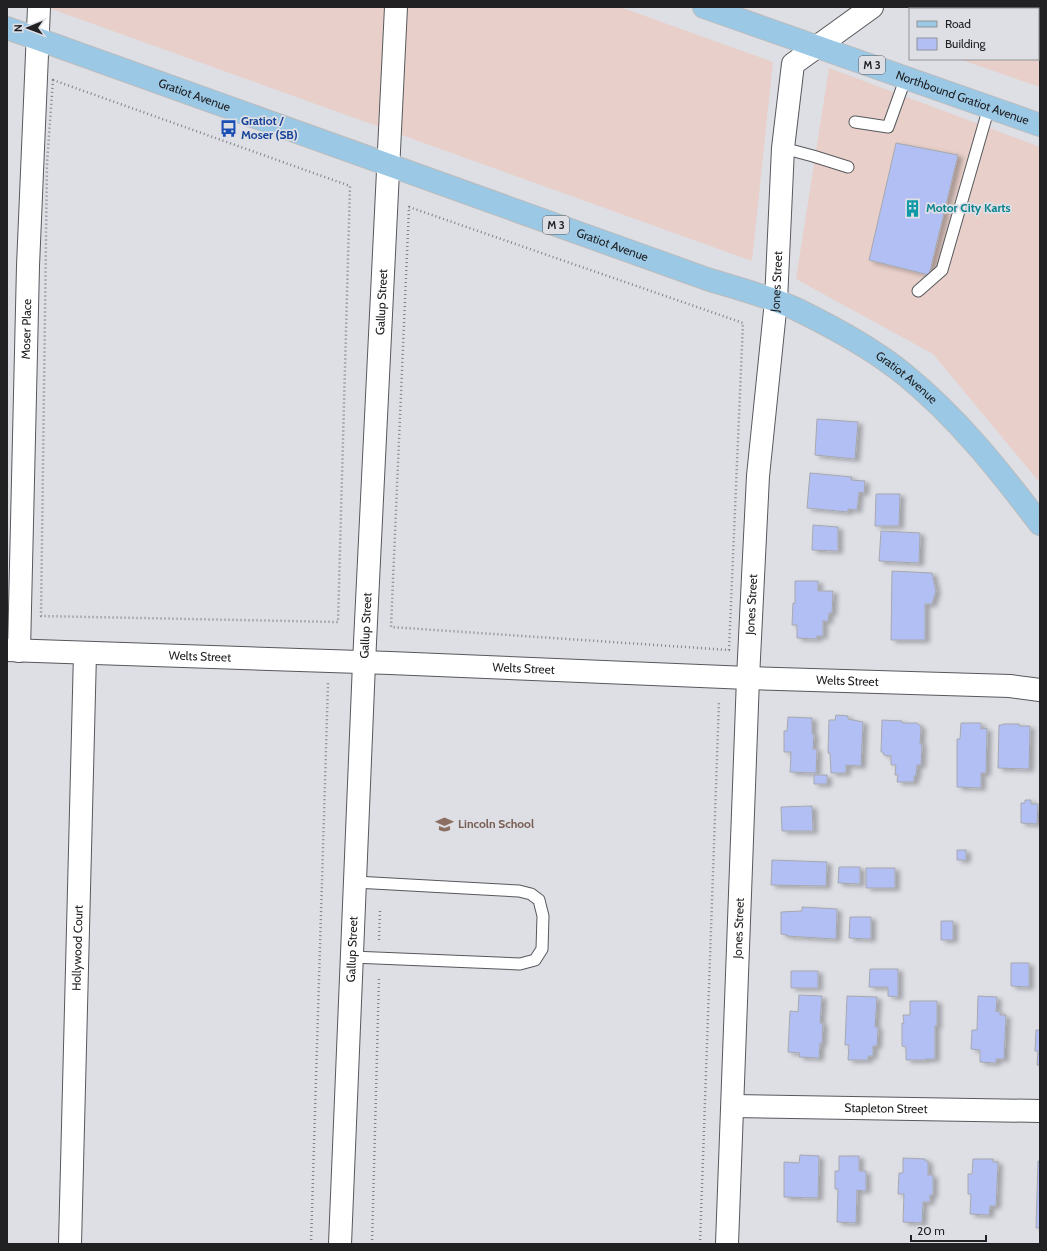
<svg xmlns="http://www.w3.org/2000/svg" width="1047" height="1251" viewBox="0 0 1047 1251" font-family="Cabin,sans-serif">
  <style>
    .commercial { fill: #e8cfc9 }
    .building { fill: #b2bff5; stroke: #a7a8ae; filter: url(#shadow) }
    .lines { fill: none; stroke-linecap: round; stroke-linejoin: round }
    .lane-casing { stroke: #56585c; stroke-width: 13 }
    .street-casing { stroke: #56585c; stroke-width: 24 }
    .primary-casing { stroke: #bcbcbd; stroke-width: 24 }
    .path { stroke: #818286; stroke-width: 2.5; stroke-dasharray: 1 3; stroke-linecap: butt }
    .lane { stroke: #fff; stroke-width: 11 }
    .street { stroke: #fff; stroke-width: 22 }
    .primary { stroke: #9ac8e5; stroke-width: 22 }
    .labels { text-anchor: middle; stroke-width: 3.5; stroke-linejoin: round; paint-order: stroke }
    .shield { fill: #dddfe5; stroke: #595a5e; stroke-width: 1 }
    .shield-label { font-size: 11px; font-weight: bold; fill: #212124 }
    .street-label { font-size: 12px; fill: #212124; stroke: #dddfe5 }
    .transit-label { font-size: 12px; font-weight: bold; fill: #164399; stroke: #dddfe5; text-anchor: start }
    .culture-label { font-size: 12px; font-weight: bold; fill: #0d838f; stroke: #dddfe5; text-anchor: start }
    .education-label { font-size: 12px; font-weight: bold; fill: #785e54; stroke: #dddfe5; text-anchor: start }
  </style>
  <defs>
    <filter id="shadow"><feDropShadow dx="4.5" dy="2.5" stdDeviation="2" flood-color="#0004"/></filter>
  </defs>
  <rect width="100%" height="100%" fill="#dddfe5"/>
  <!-- commercial -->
  <path class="commercial" d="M46,7H620L773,62L752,261Z
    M931,7H1040V87L959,59H1038V9H929Z
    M829,68L1040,147V483L933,354L796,279Z"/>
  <!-- building -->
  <path class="building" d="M896,143L958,155L929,275L869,260Z
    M817,419L858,422L855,459L815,455Z
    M810,473L852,477L851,480L865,481L864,493L859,492L857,510L848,509V512L807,508Z
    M876,494H900L899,526H875Z
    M813,525L838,527V551L812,550Z
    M881,531L920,533L919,563L879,561Z
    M892,571L932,573L936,591L932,604H925V640H891Z
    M795,581H818V591H833L832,613H829L828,621H823V636H817V639L797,638V625H792L793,603H795Z
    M836,715L848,716V719L863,722L861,766L846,765V773H831L830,753H828L829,720H835Z
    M788,717L812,718V734H814L813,749H817L816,773L790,772L791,752H784V731H787Z
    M882,720L902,721V723H917L921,727L920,744H922L921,765H917L916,776H914V782H897L898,775H895L896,765H891V756L884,755L883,752H881Z
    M961,723H981V729L987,728L986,773H981V788L957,787V739H960Z
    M1003,724H1019V726H1030L1029,769L998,768L999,725H1002Z
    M814,775H827V784H814Z
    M1025,800H1031V804H1038L1037,824L1021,823V803H1025Z
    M812,806L813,831H782L781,807Z
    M957,850H966V860H957Z
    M772,860L827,862L826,886L771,885Z
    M839,867H860V884L838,883Z
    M866,868H895V888H866Z
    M802,907L837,909L836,939L787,936V935L781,934V912L802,911Z
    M850,917H871V939L849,938Z
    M941,921H953V940H941Z
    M1011,963H1029V987L1011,986Z
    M870,969H898V997L888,996V987H869Z
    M791,971H818V988H791Z
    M799,995L822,996L820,1023H823L822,1044L820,1043L819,1058L799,1057L800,1053L788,1052L790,1011L798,1012Z
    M847,996L877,997L875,1027H878L877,1046H873V1056H868V1060H848L849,1045H845Z
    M978,996L997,997L996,1012L1000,1011V1015H1006L1004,1059H996V1063L980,1062V1050L971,1049L972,1030H977Z
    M910,1001H937V1026H935V1059H926V1060H906V1047L902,1046V1023H904L903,1015H910Z
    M1040,1022V1065H1037L1038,1051H1035L1036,1030H1040Z
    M800,1155L819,1156L818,1198L784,1197V1162L799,1163Z
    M839,1156H859V1171H866V1191L857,1190L856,1223L837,1222L838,1189H835V1171H839Z
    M903,1158L925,1159V1161H928V1175H933V1195H930V1202H923L922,1223L903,1222L904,1194H898L899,1173H903Z
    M973,1159H993V1162H998L996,1206H990L989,1215L970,1214L971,1194H968V1174H972Z
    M1038,1161H1040V1228H1036Z"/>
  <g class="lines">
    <defs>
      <path id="lane" d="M855,122L888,127L906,77
        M783,148L813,156L848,167
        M918,291L942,270L989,107
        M352,957L520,964L535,960L542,949L543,916L539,900L531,894L519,891L355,882"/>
      <g id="street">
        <path id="s1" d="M7,650L390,663L748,678L1010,686L1040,690"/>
        <path id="s2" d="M19,651L28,266L39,7"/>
        <path id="s3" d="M733,1106L1040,1111"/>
        <path id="s4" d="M70,1244L85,653"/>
        <path id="s5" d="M340,1244L364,663L396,7"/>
        <path id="s6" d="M727,1244L748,678L758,476L776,301L783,148L793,64L872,7"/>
      </g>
      <g id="primary">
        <path id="s7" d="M704,7L1040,125"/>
        <path id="s8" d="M7,28L707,279C736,288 768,296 796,309C833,327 872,348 904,374C957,417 999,470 1040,524"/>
      </g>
    </defs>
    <!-- lane casing -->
    <use href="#lane" class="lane-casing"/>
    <!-- street casing -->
    <use href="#street" class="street-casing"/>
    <!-- primary casing -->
    <use href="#primary" class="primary-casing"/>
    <!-- path -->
    <path class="path" d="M53,80L350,186L338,622L41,616L47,163Z
      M409,207L743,323L729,650L391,627Z
      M379,940L380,909
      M311,1244L328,683
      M372,1244L379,977
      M700,1244L719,701"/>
    <!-- lane -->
    <use href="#lane" class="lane"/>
    <!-- street -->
    <use href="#street" class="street"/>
    <!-- primary -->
    <use href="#primary" class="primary"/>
  </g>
  <!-- icons -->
  <defs>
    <symbol id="bus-bare" viewBox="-9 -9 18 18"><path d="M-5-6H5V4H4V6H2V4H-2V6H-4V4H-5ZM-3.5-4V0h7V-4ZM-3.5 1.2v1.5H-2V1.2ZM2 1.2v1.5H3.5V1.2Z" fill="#1a4fb4" stroke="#dddfe5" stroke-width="2.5" paint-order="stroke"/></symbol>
    <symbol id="building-bare" viewBox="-9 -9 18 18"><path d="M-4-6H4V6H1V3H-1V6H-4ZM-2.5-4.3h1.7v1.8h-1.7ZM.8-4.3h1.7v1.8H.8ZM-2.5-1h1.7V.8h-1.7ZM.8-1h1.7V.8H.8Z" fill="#0f9aa8" stroke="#dddfe5" stroke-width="2.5" paint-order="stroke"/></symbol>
    <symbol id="school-bare" viewBox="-9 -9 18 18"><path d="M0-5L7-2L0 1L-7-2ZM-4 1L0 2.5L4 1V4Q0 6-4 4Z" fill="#8d6e63" stroke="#dddfe5" stroke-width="2.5" paint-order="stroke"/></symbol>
  </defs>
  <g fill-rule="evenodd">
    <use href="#bus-bare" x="216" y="116" width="25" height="25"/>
    <use href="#building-bare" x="900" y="196" width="25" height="25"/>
    <use href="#school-bare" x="432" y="812" width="25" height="25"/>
  </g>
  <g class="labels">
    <!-- shield labels -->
    <g class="shield">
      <rect x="859" y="56" width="26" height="18" rx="3"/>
      <rect x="543" y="216" width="26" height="18" rx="3"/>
    </g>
    <g class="shield-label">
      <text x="872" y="69">M 3</text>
      <text x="556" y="229">M 3</text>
    </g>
    <!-- street labels -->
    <g class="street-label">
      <text dy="4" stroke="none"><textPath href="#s8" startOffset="199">Gratiot Avenue</textPath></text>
      <text dy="4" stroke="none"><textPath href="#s7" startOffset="274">Northbound Gratiot Avenue</textPath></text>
      <text dy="4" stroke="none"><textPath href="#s8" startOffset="643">Gratiot Avenue</textPath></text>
      <text dy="4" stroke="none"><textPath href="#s6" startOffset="964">Jones Street</textPath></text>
      <text dy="4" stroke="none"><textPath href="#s5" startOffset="943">Gallup Street</textPath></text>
      <text dy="4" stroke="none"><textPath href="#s2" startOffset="322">Moser Place</textPath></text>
      <text dy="4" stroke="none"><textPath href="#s8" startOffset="968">Gratiot Avenue</textPath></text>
      <text dy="4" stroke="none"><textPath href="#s6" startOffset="640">Jones Street</textPath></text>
      <text dy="4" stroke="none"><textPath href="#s5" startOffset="619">Gallup Street</textPath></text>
      <text dy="4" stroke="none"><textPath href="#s1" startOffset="193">Welts Street</textPath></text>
      <text dy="4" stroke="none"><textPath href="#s1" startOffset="517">Welts Street</textPath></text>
      <text dy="4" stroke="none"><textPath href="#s1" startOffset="841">Welts Street</textPath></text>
      <text dy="4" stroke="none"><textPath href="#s6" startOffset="316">Jones Street</textPath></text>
      <text dy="4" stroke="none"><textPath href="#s4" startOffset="296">Hollywood Court</textPath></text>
      <text dy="4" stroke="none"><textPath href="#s5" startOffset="295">Gallup Street</textPath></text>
      <text dy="4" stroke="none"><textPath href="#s3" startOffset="153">Stapleton Street</textPath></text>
    </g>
    <!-- transit labels -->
    <g class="transit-label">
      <text x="241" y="125">Gratiot /<tspan x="241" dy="14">Moser (SB)</tspan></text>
    </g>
    <!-- culture labels -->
    <g class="culture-label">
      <text x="926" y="212">Motor City Karts</text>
    </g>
    <!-- education labels -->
    <g class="education-label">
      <text x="458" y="828">Lincoln School</text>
    </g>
  </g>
  <!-- border -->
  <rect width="1047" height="1251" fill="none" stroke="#212124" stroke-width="16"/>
  <!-- legend -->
  <rect x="909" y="8" width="130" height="52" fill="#dddfe5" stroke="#929398"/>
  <rect x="917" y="21" width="20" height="6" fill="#9ac8e5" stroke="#929398"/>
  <text x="945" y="28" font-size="12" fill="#212124">Road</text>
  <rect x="917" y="38" width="20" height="12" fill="#b2bff5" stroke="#929398"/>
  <text x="945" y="48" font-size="12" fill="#212124">Building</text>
  <!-- north arrow -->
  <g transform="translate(28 28) rotate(269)" stroke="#dddfe5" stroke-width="3" paint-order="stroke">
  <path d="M0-3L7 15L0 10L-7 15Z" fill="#212124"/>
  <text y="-6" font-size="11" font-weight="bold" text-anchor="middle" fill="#212124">N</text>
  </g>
  <!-- scale -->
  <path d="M911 1235v6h75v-6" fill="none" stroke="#212124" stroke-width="2"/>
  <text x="917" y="1235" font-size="12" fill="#212124" stroke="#dddfe5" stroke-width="3" paint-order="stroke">20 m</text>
</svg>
